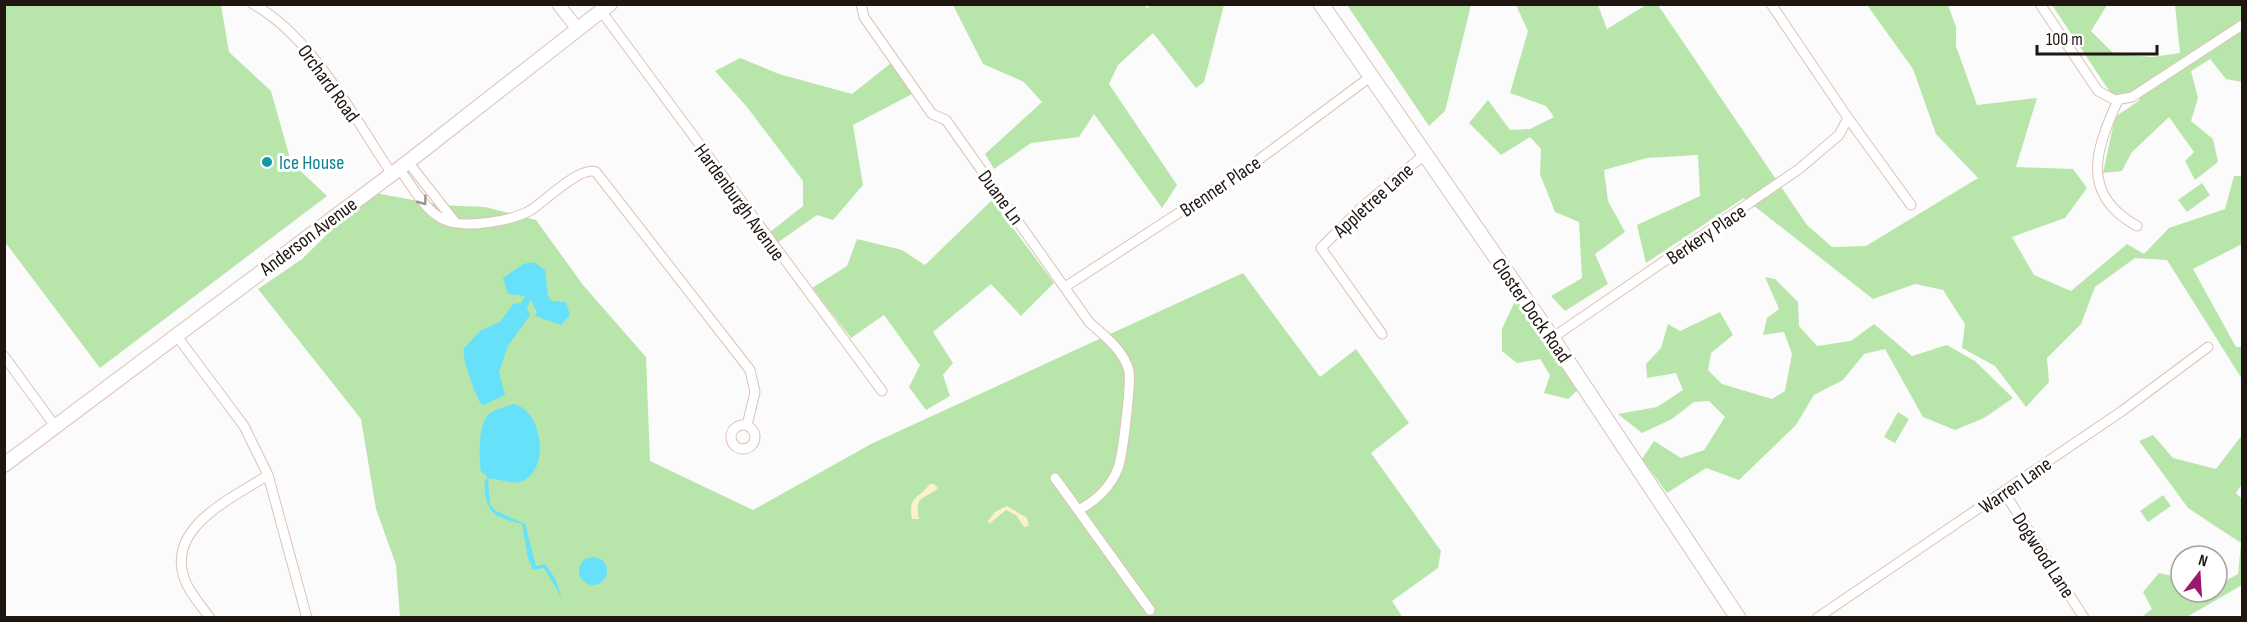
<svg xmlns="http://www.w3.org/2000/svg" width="2247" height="622" viewBox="0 0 2247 622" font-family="'Sofia Sans Condensed',sans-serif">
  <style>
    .green { fill: #b8e6aa }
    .sand { fill: #fbf1cb }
    .water { fill: #67e0f9 }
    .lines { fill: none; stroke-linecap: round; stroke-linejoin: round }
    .minor-casing { stroke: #dec1b6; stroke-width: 11 }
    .tertiary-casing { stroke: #dec1b6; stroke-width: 14 }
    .secondary-casing { stroke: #dec1b6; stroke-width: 16 }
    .primary-casing { stroke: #dec1b6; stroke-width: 17 }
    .minor { stroke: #fff; stroke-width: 9 }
    .tertiary { stroke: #fff; stroke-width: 12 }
    .secondary { stroke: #fff; stroke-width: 14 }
    .primary { stroke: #fff; stroke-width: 15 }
    .oneway { stroke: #9a9694 }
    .culture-dot { fill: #0f9aa8; stroke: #fff; stroke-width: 2 }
    .labels { text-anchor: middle; stroke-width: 6; stroke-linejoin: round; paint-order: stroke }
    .street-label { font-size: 20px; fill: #1f1511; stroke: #fff }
    .culture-label { font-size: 20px; fill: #0d838f; stroke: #fff; text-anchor: start }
  </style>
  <rect width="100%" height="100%" fill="#fbfbfb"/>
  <!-- green -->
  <path class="green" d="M5,4L221,5L229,52L271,91L291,162L327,196L100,368L5,242Z
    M1144,4L1147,8L1152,4L1224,5L1204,82L1196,88L1153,33L1118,65L1109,84L1177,185L1162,208L1094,114L1079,137L1031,143L994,169L985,154L1042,102L1024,82L983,64L953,5Z
    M1347,5H1471L1445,111L1429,126Z
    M1516,5H1598L1607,29L1646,5H1658L1807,225L1832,247L1866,246L1978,178L1936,134L1913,69L1867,5H1948L1956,27V46L1977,105L2037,98L2016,167L2073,169L2087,188L2065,218L2012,237L2034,275L2071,291L2127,244L2144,254L2169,228L2225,209L2234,176H2242V244L2193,269L2236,347H2242V379L2167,260L2135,258L2095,287L2081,324L2047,358L2049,382L2026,407L1995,366L1962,348L1965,324L1943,290L1915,284L1873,299L1744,198L1646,263L1637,225L1700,196L1698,155L1647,158L1604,170L1608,201L1625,232L1595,254L1608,284L1565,311L1551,296L1582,278L1579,222L1555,212L1540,174L1541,149L1530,137L1501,155L1469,123L1488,100L1510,130L1530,129L1554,117L1546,106L1510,93L1528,31Z
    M2052,5H2107L2091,31L2114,54L2152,57L2180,53L2175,5H2242V82L2226,79L2210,59L2191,71L2198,98L2191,121L2213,139L2218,162L2195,180L2185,161L2194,152L2169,117L2132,152L2122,171L2103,173L2115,117L2140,100L2131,92L2112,95Z
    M740,58L779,74L852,94L891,63L914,93L853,125L863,185L833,220L817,215L777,243L770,232L803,206V181L747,107L715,71Z
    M2202,183L2210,195L2187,212L2178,200Z
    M370,192L440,205L485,207L536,220L583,285L646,357L650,461L753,510L871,444L1243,273L1320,377L1356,349L1409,423L1371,453L1441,551L1438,568L1392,601L1403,618L400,617L396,565L376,509L361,419L258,289L302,259Z
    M992,200L1054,283L1021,316L991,284L933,332L953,363L943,375L950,396L926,410L909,387L920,365L884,315L851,338L812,288L847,266L857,239L902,250L925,265Z
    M1765,277L1775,279L1798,302L1799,326L1817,346L1851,341L1874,324L1912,356L1947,345L1975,361L2013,398L1984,418L1955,430L1923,417L1885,349L1864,354L1843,380L1814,395L1796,425L1739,480L1706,468L1667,493L1642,459L1654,441L1681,458L1704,450L1725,417L1709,401L1694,402L1672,419L1642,433L1618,414L1657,407L1683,390L1676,373L1647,378L1646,364L1661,348L1668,324L1680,331L1720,312L1733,335L1711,353L1708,370L1722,384L1772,399L1785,391L1792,354L1784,332L1763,335L1767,318L1779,309Z
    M1517,297L1580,388L1568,399L1544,393L1550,375L1540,359L1517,363L1502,351V329Z
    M1898,412L1909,419L1895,443L1884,437Z
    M2153,435L2173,458L2216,469L2242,435V484L2236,493L2242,499V585L2187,617H2142L2152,609L2143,592L2159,573L2181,578V592H2217V585L2238,574L2241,543L2188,508L2139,441Z
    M2163,495L2171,506L2148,522L2140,511Z"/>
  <!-- sand -->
  <path class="sand" d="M930,484H934L938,488C924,500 914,495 919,519H912C908,496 918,499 930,484Z
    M1007,506L1027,518L1029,526L1024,527L1016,515L1006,510L989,524L988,521L995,512Z"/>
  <!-- water -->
  <path class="water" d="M534,262L545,270L548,296L552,301L566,302L570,315L561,325L535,316L537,313L531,300L527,308L530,315L508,346L499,372L505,395L484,405L481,404C475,393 461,358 464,348L481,330L500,322L513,304L521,303L525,296L508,294L503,278L523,264Z
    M512,404C542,407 551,468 523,481C514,486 495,477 488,479L490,505L496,511L525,524L536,566L545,564L555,578L562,598L544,568L533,570L528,558L522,524C500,518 487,516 485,491C484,484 484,481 488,477L481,472C479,460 478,422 489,414C495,409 505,408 512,404Z
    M579 571a14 14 0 1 1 28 0a14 14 0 1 1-28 0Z"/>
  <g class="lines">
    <defs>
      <path id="minor" d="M253,4C313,37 354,118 392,174
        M861,4L864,17L932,114L946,120L1089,322C1103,335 1124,350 1129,371C1131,384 1123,455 1118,468C1111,487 1095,502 1078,510L1150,610
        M2040,4L2098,91L2115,100L2132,97L2242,25
        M601,11L882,391
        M2118,100C2096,149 2079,194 2137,226
        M1848,118L1911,205
        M408,162L455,222
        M399,169C412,185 425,212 445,220C465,229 512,221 531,210C545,201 581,165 596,172L750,370L755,392L747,425
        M1065,287L1249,167L1370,77
        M1382,334L1321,248L1362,207L1424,155
        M176,335L244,426L268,475
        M1552,338L1799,169L1839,135L1848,118L1771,4
        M4,356L55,426
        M731 437a12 12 0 1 1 24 0a12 12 0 1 1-24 0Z
        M1055,478L1078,510
        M2004,492L2084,618
        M210,618C201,605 189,593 184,578C167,526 233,498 268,475L307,618
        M1817,618L2122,411L2208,347"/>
      <path id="tertiary" d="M558,4L577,28"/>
      <path id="secondary" d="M4,465L408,162L610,4"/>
      <path id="primary" d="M1321,4L1552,338L1738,618"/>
    </defs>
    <!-- minor casing -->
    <use href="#minor" class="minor-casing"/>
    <!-- tertiary casing -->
    <use href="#tertiary" class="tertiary-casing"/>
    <!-- secondary casing -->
    <use href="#secondary" class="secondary-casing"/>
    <!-- primary casing -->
    <use href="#primary" class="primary-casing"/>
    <!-- minor -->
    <use href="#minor" class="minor"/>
    <!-- tertiary -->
    <use href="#tertiary" class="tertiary"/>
    <!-- secondary -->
    <use href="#secondary" class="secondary"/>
    <!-- primary -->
    <use href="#primary" class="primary"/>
  </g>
  <!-- one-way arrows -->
  <defs><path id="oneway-chevron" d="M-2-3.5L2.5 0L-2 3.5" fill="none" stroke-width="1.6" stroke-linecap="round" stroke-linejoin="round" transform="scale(1.5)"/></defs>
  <use class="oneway" href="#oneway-chevron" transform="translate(423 201) rotate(53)"/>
  <!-- markers -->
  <circle class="culture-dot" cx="267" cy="162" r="6"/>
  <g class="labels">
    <!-- street labels -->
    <g class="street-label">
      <text transform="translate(329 83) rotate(54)" y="7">Orchard Road</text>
      <text transform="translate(1220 186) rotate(-34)" y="7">Brenner Place</text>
      <text transform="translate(1001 197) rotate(54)" y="7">Duane Ln</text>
      <text transform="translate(1373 200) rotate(-42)" y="7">Appletree Lane</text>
      <text transform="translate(740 202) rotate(54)" y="7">Hardenburgh Avenue</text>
      <text transform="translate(1706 234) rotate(-34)" y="7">Berkery Place</text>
      <text transform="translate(308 236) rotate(-37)" y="7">Anderson Avenue</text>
      <text transform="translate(1532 310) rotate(55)" y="7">Closter Dock Road</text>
      <text transform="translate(2015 485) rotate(-35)" y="7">Warren Lane</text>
      <text transform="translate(2044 555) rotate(57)" y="7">Dogwood Lane</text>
    </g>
    <!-- culture labels -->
    <g class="culture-label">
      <text x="279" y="169">Ice House</text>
    </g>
  </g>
  <!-- border -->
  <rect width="2247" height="622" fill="none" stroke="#1f1511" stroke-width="12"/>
  <!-- north arrow -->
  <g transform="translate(2199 574) rotate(17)"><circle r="28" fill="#ffffff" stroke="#a5a1a0" stroke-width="1.5"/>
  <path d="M0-4.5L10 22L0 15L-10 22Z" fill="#9a196f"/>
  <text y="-9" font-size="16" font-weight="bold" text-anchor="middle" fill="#1f1511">N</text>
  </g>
  <!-- scale -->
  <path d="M2037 45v9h120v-9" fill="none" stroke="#1f1511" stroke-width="3"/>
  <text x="2046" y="45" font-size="18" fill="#1f1511" stroke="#ffffff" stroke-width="4.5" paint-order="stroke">100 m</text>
</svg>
